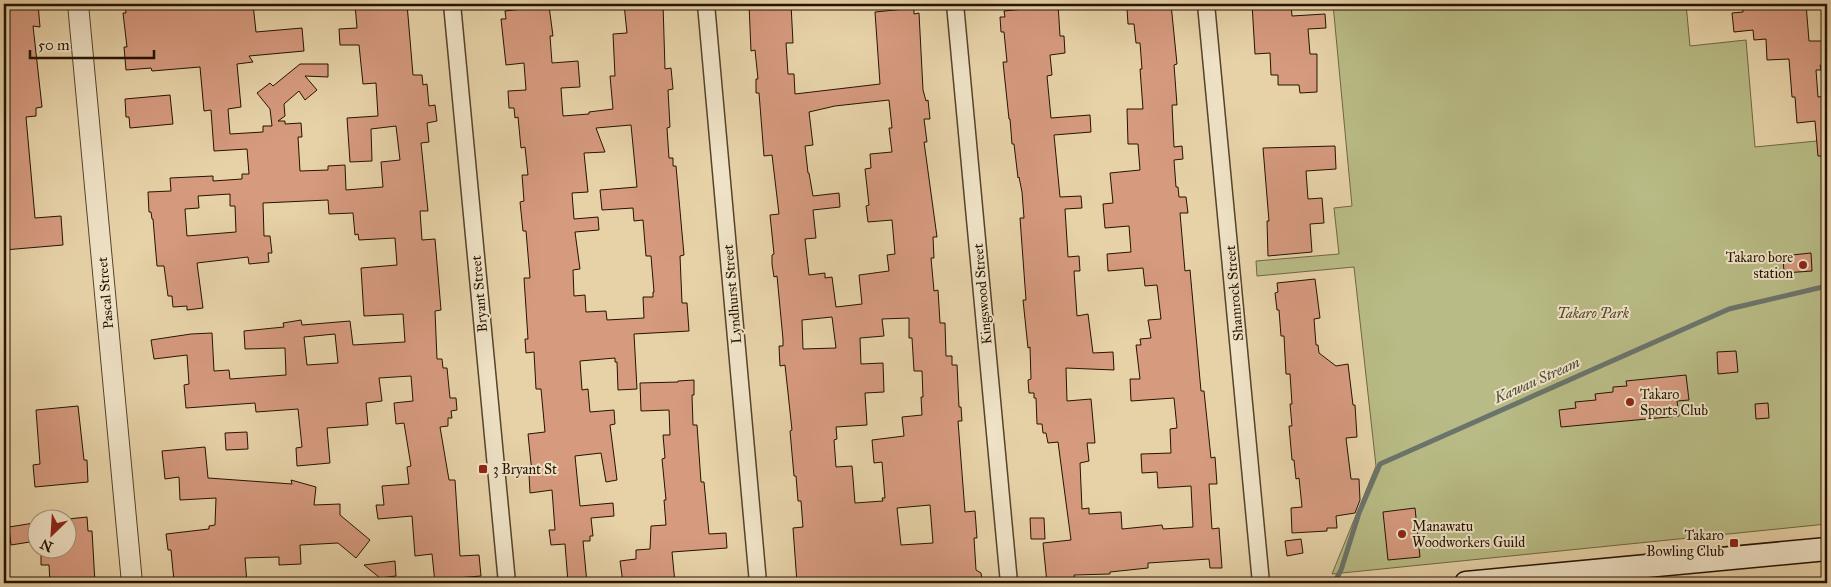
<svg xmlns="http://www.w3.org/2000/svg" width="1831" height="587" viewBox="0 0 1831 587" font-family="'IM FELL Great Primer',serif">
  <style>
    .green { fill: #b8bb85; stroke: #6e6742 }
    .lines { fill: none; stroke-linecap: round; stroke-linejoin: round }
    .stream { stroke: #6b746b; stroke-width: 5 }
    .building { fill: #d69a7f; stroke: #251300; fill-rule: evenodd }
    .minor-casing { stroke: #56432a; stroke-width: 19 }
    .tertiary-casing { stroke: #56432a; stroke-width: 22 }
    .secondary-casing { stroke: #251300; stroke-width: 25 }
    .minor { stroke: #efe2c6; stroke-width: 16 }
    .tertiary { stroke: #efe2c6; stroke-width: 20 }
    .secondary { stroke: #efe2c6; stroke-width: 22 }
    .poi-dot { fill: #8f2418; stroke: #efe2c6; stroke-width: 2 }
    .labels { text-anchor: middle; stroke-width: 4; stroke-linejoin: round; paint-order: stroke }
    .poi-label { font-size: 14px; fill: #251300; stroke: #efe2c6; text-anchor: start }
    .street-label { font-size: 14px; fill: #251300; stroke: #efe2c6 }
    .park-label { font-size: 14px; font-style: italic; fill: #514528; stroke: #efe2c6 }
    .water-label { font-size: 15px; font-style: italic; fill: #4e4c3e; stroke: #efe2c6 }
  </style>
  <rect width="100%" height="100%" fill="#e7d2a8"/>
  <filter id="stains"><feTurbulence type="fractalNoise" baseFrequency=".004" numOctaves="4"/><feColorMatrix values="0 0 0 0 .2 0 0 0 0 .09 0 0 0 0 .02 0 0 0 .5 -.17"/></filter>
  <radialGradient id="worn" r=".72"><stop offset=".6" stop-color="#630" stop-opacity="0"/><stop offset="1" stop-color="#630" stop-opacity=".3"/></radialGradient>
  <!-- green -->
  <path class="green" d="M1333,4H1686L1690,46L1746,40L1755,147L1827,140V524L1332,574L1376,466L1354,267L1257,276L1256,261L1339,254L1334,208L1352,206Z"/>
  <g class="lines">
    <!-- stream -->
    <path class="stream" d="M1334,583L1341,570L1359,513L1380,464L1729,309L1827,286"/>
  </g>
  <!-- building -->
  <path class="building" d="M4,4H38L40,27L33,26L42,107L36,108V116L26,117L35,218L61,216L63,245L4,250Z
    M125,4H253L256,32L302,28L304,51L249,56L253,62L237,64L241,107L228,109L230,134L263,132V126H272L270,109L257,93L270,83L273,86L300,64H328V77L305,76L317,90L305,100L299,91L284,104L285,116L278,121H285V124L301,123L302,137H298L300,171L328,170V166L345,165L346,190L383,187L381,162L400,160L396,126L371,129L372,161L350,162L347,118L378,116L376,83L363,84L359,45H340L339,29L357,28L355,4H407L413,75H422L423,85L427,84L429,106L435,105L437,121L427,123L429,142L421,143L428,211H420L422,240L435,239L441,310L435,311L437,359H442L443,368H447L450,398H456L457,410L451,411L452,418H448V426L440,427L449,480H455L460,556L479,555L481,576L456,578V583H435L432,554L415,556L412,516L378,519L376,505H384L382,486L409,484L407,467L411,466L404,423L396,424L394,403L413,401L411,376L379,378L382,401L366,403L368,425L327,428L330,463L297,466L296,448L302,447L298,409L256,412L255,403L186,408L184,385L189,384L187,355L154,359L151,340L191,334L212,333L214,371L229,370L230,379L286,375L285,348L245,349L244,331L284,327L283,323L301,320L302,325L350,321L353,345L405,342L403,314L364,316L361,268L397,265L395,238L359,240L358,234L355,235L353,213L329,214L328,200L263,203L264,236H270L272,253H268L269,262L249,264L248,257L197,263L203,308L187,310V306L173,307L172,296H168L164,266H157L153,219H152L151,212H149L148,192L171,191L170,178L213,176V181L242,179V174H249L247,149L214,151L211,110L204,111L200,67L152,71L151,68L126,70L124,47H127L123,13H126ZM230,194V206H235L236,232L187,236L185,209L199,208L198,196ZM335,334L338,363L307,365L304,337Z
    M624,4H663L665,69L671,68L673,89L668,90L670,127L667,128L669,158H673V166H676L684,255L680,256L682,303H687L689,331L634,334L637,389L618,390L617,362H615V358L580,361L582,390L588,389L590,412L614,410L615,424L610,425L617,480L606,482L601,453L575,456L580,506L613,503L614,516L591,518L593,536H590V541H583L587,583H568L565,544L551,545L549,530H555L552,490L530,493L529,474L532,473L528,434L545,432L541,389H536L534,352L526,353L525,339H528L524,278H530L526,231H523L520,202L524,201L522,175H528L525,147L521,148L518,117L515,118L514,108H509L508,91L526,90L524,63L506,65L501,19H506L505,11L549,6L553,36H550L552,63L578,61L580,87L561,88L563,116L589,114V112L613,109L610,76H615L613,34L627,33ZM631,125L637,187L600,190L602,210L633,208L634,221L643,220L646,256H651L654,292H653V297H643L644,318L607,320L606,311L586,312L585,295L574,296L573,270L580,269L575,232L599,230L598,217L574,219L572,193L588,192L584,153L605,152L596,128Z
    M749,4H791L793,43H786L788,74H794L795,94L880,84L875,12L914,8V14L919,13L923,90L926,101L928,100L930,119H924L927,142H924L937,237H933L934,258H931L934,291L938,290L940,323H945L946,356H952V365H957L959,407H961L962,421H958L965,512L975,511L977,538H974L976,570L981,573L982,580L978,583H797L793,528L803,527L801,501H798L796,476H794L790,431L792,430L785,365L780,366L779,346H783V339L777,276L774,277L772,264V255L774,254L770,215L779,214L772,155L764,156L759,93H756V79H758L755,50L751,51ZM889,100L892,128H889L892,152L870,154L871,168L865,169L869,205L866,206L868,222L892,220L895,254L887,255L889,271L859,275L862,304L836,307L832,277L825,278V273L809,275L805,239L816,238L813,210L840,207L839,193L813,196L809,173H808L805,146L813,145L809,112L835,106ZM832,317L836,348L803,349L802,320ZM909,318V338H912L914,371H922L923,397H921L922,415L902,417L904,436L872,440L874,463L882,462L885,498H882L883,501L855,503L852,466L836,467L834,440L837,439L836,427L867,425L865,393L884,392L883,363L861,364L860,338L884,336L882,319ZM930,505L933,543L901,545L897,508Z
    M1044,4H1058L1060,36H1064L1065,53L1050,55L1052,75L1047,76L1051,118L1090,115L1091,132L1054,135L1060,197L1081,196L1082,208L1065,209L1068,257L1079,256L1080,271H1074L1077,316L1088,314L1093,353L1113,352L1114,370L1066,368L1067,401L1091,399L1095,443H1087L1089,461L1080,463L1082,509L1089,508V514L1121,512L1122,529L1162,525L1163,529L1193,527L1191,486L1158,488L1157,472L1142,473L1141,454L1171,453L1170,429L1177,428L1174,398L1131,401L1130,379H1140L1136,345H1141L1140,339L1151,338L1148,320L1161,319L1157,285L1145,286L1143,268L1108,271L1107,254L1131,252L1129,226L1105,228L1103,204L1113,203L1110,173L1140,170L1138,144H1128L1127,109H1143L1140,69H1142L1140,43H1136L1134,24H1128L1127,9L1141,8V4H1171L1177,64L1174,65L1177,105H1172L1174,147L1182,146L1183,159L1174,160L1176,187H1178L1179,197H1186L1188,213H1180L1185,271L1190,270L1201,391H1204L1211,458L1215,457L1217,484H1209L1212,529L1219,528L1222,568H1210L1209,559L1148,563V568L1110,572V574L1074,575L1075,583H1047L1043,543L1071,540L1058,442L1048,443L1046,433H1043L1042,424H1037L1036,398H1034V393H1029L1028,380L1031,379L1030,347L1028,348L1023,300H1026L1020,218H1024L1022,192L1019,177L1018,178L1014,144H1012L1010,119H1009L1003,62H1007L1004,32H1001L1000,17H1005L1004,11L1044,7Z
    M1252,4H1291L1292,16L1325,14L1326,28L1308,29L1310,54H1317V92L1300,93L1299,85H1278V75H1271L1270,53L1255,54Z
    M1779,4H1806L1809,41H1824L1825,65H1820L1821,70H1816L1818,97L1827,96V156H1818L1815,121L1797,123L1795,97H1792L1789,59L1767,60L1766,39L1754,40L1753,30L1734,32L1732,13L1743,12V9L1779,6Z
    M170,95L173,124L130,128L129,117H126L125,99Z
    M1335,146L1336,169L1306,171L1308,199L1322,198L1324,223L1310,224L1312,252L1268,256L1267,221H1269L1263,148Z
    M1811,253L1812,271L1784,273L1783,256Z
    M1315,279L1320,318L1314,319L1316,345H1318L1319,353L1336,366L1348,364L1353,405H1355L1357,437L1346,438L1351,479H1359L1360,500L1355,513L1336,516L1337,528H1327V531L1292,533L1291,508L1302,507L1299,478L1296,479L1294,460H1292L1289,426H1292L1290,404H1292L1290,374H1286L1284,336H1281L1279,310H1277L1275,293L1278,292L1277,283Z
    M1736,351L1738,372L1718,374L1717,352Z
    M1686,375L1689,400L1677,401L1679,416L1561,427L1559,410L1576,408L1575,402L1596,400L1595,394L1613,392V387L1627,386L1626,381Z
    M694,380V395H692L693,425H697L701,482H704L709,534L726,533L727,548L672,552L675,583H623L620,561L636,559V550L650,549L651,526L666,525L664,500H666L662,459L665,458L663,435H670L669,410L641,411L640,383L678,382V381Z
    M1768,403L1769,418L1756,419L1755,404Z
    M78,406L84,460H87L88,482L35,487L33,465L40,464L36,410Z
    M247,432L248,449L226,450L225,433Z
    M205,447L208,478L292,484L291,480L316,487L314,505L340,504V515L370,540L356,558L338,543L300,545L301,564L279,565V557L245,558L247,583H177V580L174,581L171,550H168L166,534L209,529V526L215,525L216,498L180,500L179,477L165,479L162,451Z
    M1415,508L1420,557L1388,560L1383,512Z
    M87,517L88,531H92L95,583H50L49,565H41V550H68V519Z
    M1030,518H1044L1045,539H1031Z
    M34,523L36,541L11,545L9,527Z
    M1301,539L1303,553L1287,556L1285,541Z
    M395,561L396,576L380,578L364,565Z"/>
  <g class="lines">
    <defs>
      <path id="minor" d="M452,4L507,583
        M706,4L758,583
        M955,4L1009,583
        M1206,4L1261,583"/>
      <path id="tertiary" d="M78,4L132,583"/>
      <path id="secondary" d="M1466,583L1827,549"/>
    </defs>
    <!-- minor casing -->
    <use href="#minor" class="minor-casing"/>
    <!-- tertiary casing -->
    <use href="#tertiary" class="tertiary-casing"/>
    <!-- secondary casing -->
    <use href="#secondary" class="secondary-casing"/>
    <!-- minor -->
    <use href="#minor" class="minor"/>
    <!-- tertiary -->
    <use href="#tertiary" class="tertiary"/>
    <!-- secondary -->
    <use href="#secondary" class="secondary"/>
  </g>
  <!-- markers -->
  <g class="poi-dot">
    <circle cx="1803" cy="265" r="5"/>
    <circle cx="1630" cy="402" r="5"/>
    <rect x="478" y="464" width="10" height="10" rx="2.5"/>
    <circle cx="1402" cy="534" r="5"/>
    <rect x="1729" y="538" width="10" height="10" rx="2.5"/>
  </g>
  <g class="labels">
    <!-- poi labels -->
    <g class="poi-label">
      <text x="1793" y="262" text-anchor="end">Takaro bore<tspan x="1793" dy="16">station</tspan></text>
      <text x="1640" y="399">Takaro<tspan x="1640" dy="16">Sports Club</tspan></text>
      <text x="493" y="474">3 Bryant St</text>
      <text x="1412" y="531">Manawatu<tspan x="1412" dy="16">Woodworkers Guild</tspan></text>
      <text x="1724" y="540" text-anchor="end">Takaro<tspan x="1724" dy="16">Bowling Club</tspan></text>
    </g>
    <!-- street labels -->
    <g class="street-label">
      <text transform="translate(105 293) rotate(-95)" y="5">Pascal Street</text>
      <text transform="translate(1234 293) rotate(-95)" y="5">Shamrock Street</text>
      <text transform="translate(479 294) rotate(-95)" y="5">Bryant Street</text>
      <text transform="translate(732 294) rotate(-95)" y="5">Lyndhurst Street</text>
      <text transform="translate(982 294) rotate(-95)" y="5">Kingswood Street</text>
    </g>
    <!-- park labels -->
    <g class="park-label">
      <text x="1593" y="318">Takaro Park</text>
    </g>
    <!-- water labels -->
    <g class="water-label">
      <text transform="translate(1537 380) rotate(-24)" y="5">Kawau Stream</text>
    </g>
  </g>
  <!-- margin -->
  <rect width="1831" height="587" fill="none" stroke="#e7d2a8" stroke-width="20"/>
  <rect x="5" y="5" width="1821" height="577" fill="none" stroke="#251300" stroke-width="2.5"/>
  <rect x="10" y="10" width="1811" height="567" fill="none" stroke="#251300"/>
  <!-- north arrow -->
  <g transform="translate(52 534) rotate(205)"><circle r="24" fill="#efe2c6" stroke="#9e8f77"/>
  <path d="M0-4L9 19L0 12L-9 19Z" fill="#8f2418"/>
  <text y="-8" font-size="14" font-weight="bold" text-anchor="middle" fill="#251300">N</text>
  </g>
  <!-- scale -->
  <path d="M30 50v8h124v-8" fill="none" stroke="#251300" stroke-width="2.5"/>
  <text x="38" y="50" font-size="15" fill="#251300" stroke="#efe2c6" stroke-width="4" paint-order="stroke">50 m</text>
  <rect width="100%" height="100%" filter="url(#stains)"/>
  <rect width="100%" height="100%" fill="url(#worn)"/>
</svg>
